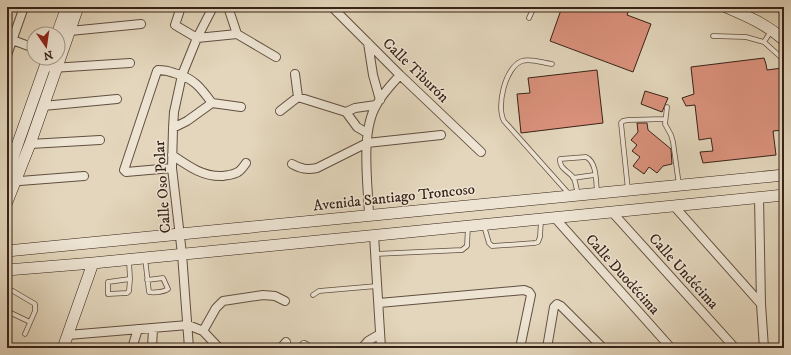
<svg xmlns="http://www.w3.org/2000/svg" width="791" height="355" viewBox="0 0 791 355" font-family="'IM FELL DW Pica',serif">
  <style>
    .building { fill: #db927d; stroke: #372217 }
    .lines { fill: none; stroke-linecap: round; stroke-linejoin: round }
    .lane-casing { stroke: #624f40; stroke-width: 5.5 }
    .street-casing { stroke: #624f40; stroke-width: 10 }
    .secondary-casing { stroke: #372217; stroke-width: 12 }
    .lane { stroke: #ede4d3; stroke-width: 4 }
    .street { stroke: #ede4d3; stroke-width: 8 }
    .secondary { stroke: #ede4d3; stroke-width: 11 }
    .labels { text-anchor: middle; stroke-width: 3; stroke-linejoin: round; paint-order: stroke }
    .street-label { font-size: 15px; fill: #372217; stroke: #ede4d3 }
  </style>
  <rect width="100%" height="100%" fill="#e3d6bc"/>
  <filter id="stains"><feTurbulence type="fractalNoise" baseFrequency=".005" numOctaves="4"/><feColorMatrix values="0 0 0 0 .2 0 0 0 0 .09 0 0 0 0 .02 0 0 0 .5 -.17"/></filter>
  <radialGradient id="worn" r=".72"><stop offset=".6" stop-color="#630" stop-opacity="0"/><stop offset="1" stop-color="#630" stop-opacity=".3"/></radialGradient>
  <!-- building -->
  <path class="building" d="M562,7H630L627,15L651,24L633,72L550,41Z
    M764,58L766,64L767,70L782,68L784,77V130L773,131L776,155L703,163L700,152L713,151L711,138L699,140L695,105L686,106L682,98L694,94L691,67Z
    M597,70L603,123L521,133L517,94L530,93L528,78Z
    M645,91L668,98L662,112L641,104Z
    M637,123H647L648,130L671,149L672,164L663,166L657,173L649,167L644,174L633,166L640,157L632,151L637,145L631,140L638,132Z"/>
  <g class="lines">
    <defs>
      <path id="lane" d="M529,18L534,7
        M771,31L764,42L784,60
        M713,36L746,37L764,42
        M552,64C543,63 531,58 522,61C505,67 496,107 504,121L570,195
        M667,107L665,124L671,135L673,142L679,185
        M573,178L594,175
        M628,190L621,123L623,121L628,120L665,119
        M578,194C576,189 576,181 573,177C568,171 559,168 560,159L586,157C597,162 596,182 597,193
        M484,226L489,243L492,246L535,243L538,242L540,237L541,220
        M375,254L462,250L467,246L468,226
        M145,258L149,292C154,293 164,292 168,289L163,278L147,280
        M129,261L130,279L129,291L127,293L108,294V282L130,279
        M7,290L13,291L35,304V311L25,334
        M313,295L319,291L377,286
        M7,308L11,313L30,322"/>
      <path id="street" d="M181,7L175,25L197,38L237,34L276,57
        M228,7L237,34
        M332,7L400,75L481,152
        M70,31L141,24
        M7,38L34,48
        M368,43L373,75L380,100
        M7,55L24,7
        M52,68L130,63
        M295,74L298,97
        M43,106L117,99
        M280,111L298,97L346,112L357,127L367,133
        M346,112L355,108L376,105
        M173,128L187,121L212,103
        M30,144L100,140
        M172,155C188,166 203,177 223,176C228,175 233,175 238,172C241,170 244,166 246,163
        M292,164C301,169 307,170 317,168L367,143L441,135
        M172,168L126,172L124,170L157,71L158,70C164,70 169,71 174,73C194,78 201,88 212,103L241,107
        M7,182L84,176
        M759,197L761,304L764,348
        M674,206L761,304
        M612,212L735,348
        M369,215C368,183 360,131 377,104C383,93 392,84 400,75
        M555,218L671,348
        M374,235L381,348
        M379,303L524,290L529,292L531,295L520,348
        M203,331L216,308L223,301L263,295L275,296L285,301
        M68,335L188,325L203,331L219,348
        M304,345L309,348
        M132,348L138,329
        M152,348L153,328
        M189,348L182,254L172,168L173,128L174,112L182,75L197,38L213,7
        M281,348L286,342
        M362,348L368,341L380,334
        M547,348L554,307L557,304L561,306L603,348"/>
      <path id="secondary" d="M726,7C747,16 766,24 784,40
        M781,7L784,9
        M57,34L67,7
        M7,174L48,58
        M7,202L30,144L78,7
        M7,251L784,175
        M7,270L93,263L784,195
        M63,348L93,263"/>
    </defs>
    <!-- lane casing -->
    <use href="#lane" class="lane-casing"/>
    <!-- street casing -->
    <use href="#street" class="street-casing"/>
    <!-- secondary casing -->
    <use href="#secondary" class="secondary-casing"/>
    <!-- lane -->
    <use href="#lane" class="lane"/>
    <!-- street -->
    <use href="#street" class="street"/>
    <!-- secondary -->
    <use href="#secondary" class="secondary"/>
  </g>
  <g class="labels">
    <!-- street labels -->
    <g class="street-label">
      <text transform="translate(416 70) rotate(44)" y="5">Calle Tiburón</text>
      <text transform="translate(162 187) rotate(-94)" y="5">Calle Oso Polar</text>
      <text transform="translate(394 197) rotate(-6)" y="5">Avenida Santiago Troncoso</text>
      <text transform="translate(684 271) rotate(48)" y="5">Calle Undécima</text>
      <text transform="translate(623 274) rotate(48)" y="5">Calle Duodécima</text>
    </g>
  </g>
  <!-- margin -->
  <rect width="791" height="355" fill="none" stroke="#e3d6bc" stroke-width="24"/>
  <rect x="8" y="8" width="775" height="339" fill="none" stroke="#372217" stroke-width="2"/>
  <rect x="12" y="12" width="767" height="331" fill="none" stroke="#372217"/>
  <!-- north arrow -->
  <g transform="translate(46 46) rotate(167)"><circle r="19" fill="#ede4d3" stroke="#a49688"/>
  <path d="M0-3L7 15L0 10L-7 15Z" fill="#8f2418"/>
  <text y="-6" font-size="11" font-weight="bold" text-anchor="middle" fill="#372217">N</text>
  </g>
  <rect width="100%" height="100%" filter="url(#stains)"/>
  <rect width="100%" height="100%" fill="url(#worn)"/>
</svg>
